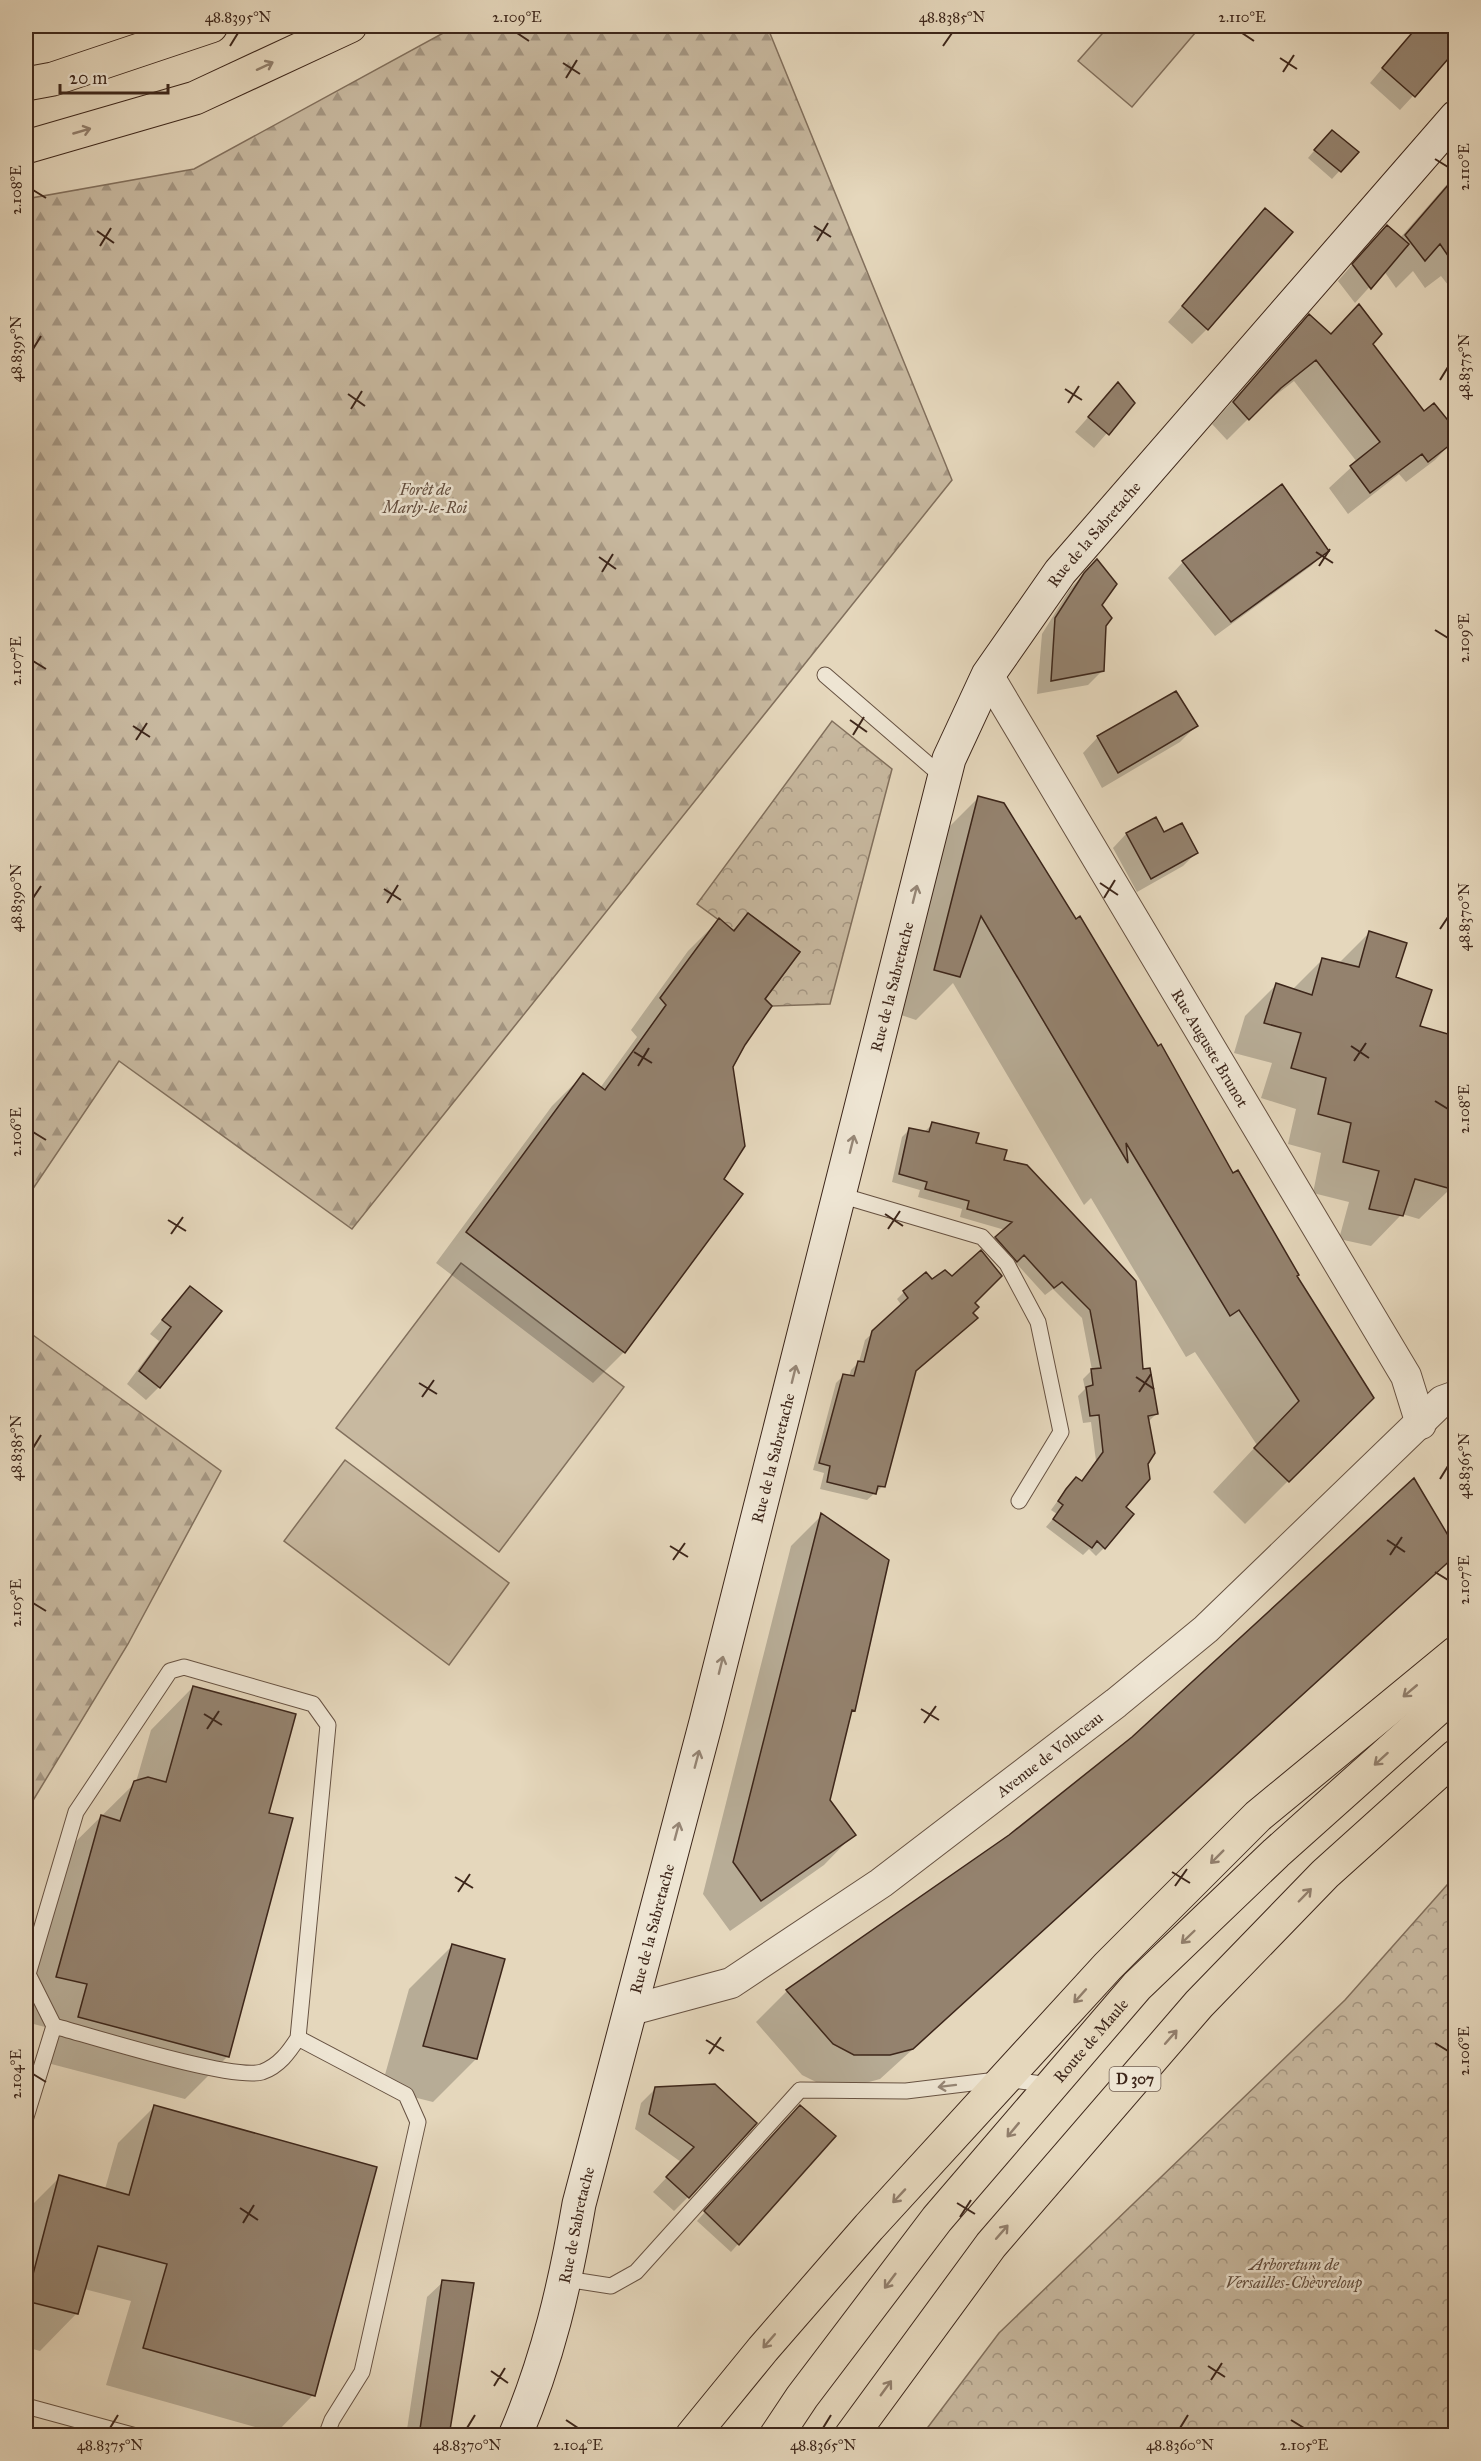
<svg xmlns="http://www.w3.org/2000/svg" width="1481" height="2461" viewBox="0 0 1481 2461" font-family="'IM FELL Great Primer',serif">
  <style>
    .forest { fill: url(#forest-firs); stroke: #82705d; stroke-width: 1.5 }
    .park { fill: url(#park-crowns); stroke: #82705d; stroke-width: 1.5 }
    .pitch { fill: #c8b9a0; stroke: #82705d; stroke-width: 1.5 }
    .shadow { fill: #0003 }
    .building { fill: #94826e; stroke: #3d261a; stroke-width: 1.5 }
    .lines { fill: none; stroke-linecap: round; stroke-linejoin: round }
    .lane-casing { stroke: #675242; stroke-width: 17 }
    .street-casing { stroke: #675242; stroke-width: 32 }
    .secondary-casing { stroke: #3d261a; stroke-width: 35 }
    .primary-casing { stroke: #3d261a; stroke-width: 35 }
    .highway-casing { stroke: #3d261a; stroke-width: 35 }
    .lane { stroke: #eee5d3; stroke-width: 15 }
    .street { stroke: #eee5d3; stroke-width: 30 }
    .secondary { stroke: #eee5d3; stroke-width: 33 }
    .primary { stroke: #e5d7bc; stroke-width: 33 }
    .highway { stroke: #e5d7bc; stroke-width: 33 }
    .oneway { stroke: #917e6b }
    .oneway2 { stroke: #968676 }
    .ticks { fill: none; stroke: #3d261a; stroke-width: 2 }
    .labels { text-anchor: middle; stroke-width: 5; stroke-linejoin: round; paint-order: stroke }
    .shield { fill: #eee5d3; stroke: #725f52; stroke-width: 1.5 }
    .shield-label { font-size: 15px; font-weight: bold; fill: #3d261a }
    .park-label { font-size: 16px; font-style: italic; fill: #604b3c; stroke: #eee5d3 }
    .street-label { font-size: 16px; fill: #3d261a; stroke: #eee5d3 }
    .neatline { fill: none; stroke: #3d261a; stroke-width: 2 }
    .ticks-label { font-size: 15px; text-anchor: middle; fill: #3d261a }
  </style>
  <defs>
    <pattern id="forest-firs" width="22" height="20" patternUnits="userSpaceOnUse" patternTransform="scale(1.5)"><rect width="22" height="20" fill="#c8b9a0"/><path d="M5 1l3.5 6h-7zM16 11l3.5 6h-7z" fill="#a49682"/></pattern>
    <pattern id="park-crowns" width="20" height="18" patternUnits="userSpaceOnUse" patternTransform="scale(1.5)"><rect width="20" height="18" fill="#c8b9a0"/><path d="M2 6a3 3 0 1 1 6 0M12 15a3 3 0 1 1 6 0" fill="none" stroke="#a49682"/></pattern>
  </defs>
  <rect width="100%" height="100%" fill="#e5d7bc"/>
  <filter id="stains"><feTurbulence type="fractalNoise" baseFrequency=".00333" numOctaves="4"/><feColorMatrix values="0 0 0 0 .2 0 0 0 0 .09 0 0 0 0 .02 0 0 0 .5 -.17"/></filter>
  <radialGradient id="worn" r=".72"><stop offset=".6" stop-color="#630" stop-opacity="0"/><stop offset="1" stop-color="#630" stop-opacity=".3"/></radialGradient>
  <!-- forest -->
  <path class="forest" d="M456,26H767L952,480L352,1229L119,1061L26,1199V199L194,169Z
    M26,1330L221,1471L128,1644L26,1812Z"/>
  <!-- park -->
  <path class="park" d="M832,721L892,769L830,1004L772,1006L765,999L800,952L748,913L734,931L697,904Z
    M1455,1876V2435H922L999,2333L1345,2000Z"/>
  <!-- pitch -->
  <path class="pitch" d="M1109,26H1201L1132,107L1078,61Z
    M461,1263L624,1387L499,1552L336,1428Z
    M345,1460L509,1583L449,1665L284,1541Z"/>
  <!-- shadow -->
  <path class="shadow" d="M1418,26H1456V49L1400,110L1370,83Z
    M1324,139L1357,152L1332,179L1308,158Z
    M1456,174V295L1441,276L1425,288L1413,271L1396,288L1384,271L1355,303L1338,281L1371,243L1400,238Z
    M1265,210L1207,329L1192,344L1168,322Z
    M1309,316L1330,336L1371,344L1423,413L1450,430L1456,438L1435,460L1406,482L1399,474L1348,514L1329,488L1357,462L1294,381L1259,408L1227,440L1212,424Z
    M1118,384L1133,403L1094,448L1075,432Z
    M1281,486L1327,550L1311,566L1215,636L1168,578L1183,562Z
    M1096,561L1102,671L1088,685L1037,694L1042,634L1070,589Z
    M1196,726L1180,742L1102,788L1083,753L1098,737Z
    M978,798L1232,1176L1372,1397L1245,1524L1213,1492L1257,1445L1195,1352L1186,1357L1091,1198L1084,1205L953,983L916,1020L892,1012L935,841Z
    M1155,819L1163,834L1197,852L1183,866L1137,892L1113,848L1126,834Z
    M748,915L764,999L732,1067L722,1179L741,1195L624,1352L593,1383L436,1263L552,1106L583,1075L600,1088L637,1037L631,1030L688,951L719,920L732,931Z
    M1369,933L1418,1027L1456,1036V1193L1448,1191L1419,1219L1402,1214L1371,1246L1339,1239L1349,1202L1313,1193L1321,1153L1288,1144L1296,1109L1261,1098L1272,1063L1234,1053L1245,1016L1276,985L1292,990L1322,960L1338,964Z
    M933,1124L1003,1161L1141,1371L1156,1414L1147,1423L1124,1507L1104,1548L1096,1556L1089,1549L1083,1555L1046,1527L1057,1514L1051,1510L1059,1499L1076,1479L1081,1482L1096,1461L1091,1422L1083,1423L1078,1396L1085,1389L1083,1379L1092,1370L1082,1318L1053,1289L1045,1295L1015,1262L1008,1269L988,1246L1005,1230L960,1217L962,1209L918,1197L920,1190L892,1182L902,1137L910,1129L924,1132Z
    M931,1281L973,1303L914,1372L883,1486L867,1500L820,1489L824,1473L813,1470L836,1383L844,1375L849,1377L851,1370L859,1362L865,1340L902,1306L897,1299L904,1292Z
    M177,1302L159,1387L146,1400L127,1384L159,1341L150,1334Z
    M1413,1480L1456,1550V1554L1426,1583L880,2079L858,2085H822L802,2075L756,2022L787,1991L1010,1836L1133,1738Z
    M822,1515L854,1710L849,1715L829,1800L854,1834L824,1865L730,1931L703,1894L791,1546Z
    M193,1687L267,1814L228,2056L185,2099L36,2060L45,2027L26,2022V1978L58,1859L136,1782L151,1730Z
    M452,1946L476,2059L433,2102L381,2089L409,1989Z
    M714,2086L688,2197L674,2211L653,2192L681,2162L635,2129L641,2103L656,2088Z
    M155,2106L313,2395L276,2433L106,2385L131,2301L84,2289L77,2313L40,2351L26,2347V2211L60,2177L105,2189L118,2143Z
    M793,2114L738,2244L731,2252L697,2221Z
    M443,2282L447,2436H406L427,2297Z"/>
  <!-- building -->
  <path class="building" d="M1418,26H1455V51L1415,97L1382,68Z
    M1332,130L1359,152L1341,172L1314,150Z
    M1455,177V266L1440,244L1425,261L1405,235Z
    M1265,208L1293,232L1208,330L1182,306Z
    M1387,225L1409,244L1371,289L1352,264Z
    M1359,304L1382,334L1373,344L1424,411L1434,403L1455,429V441L1428,462L1422,454L1370,493L1350,466L1380,442L1316,360L1281,388L1249,420L1233,402L1309,314L1331,334Z
    M1118,382L1135,403L1109,435L1088,417Z
    M1282,484L1329,551L1231,622L1182,561Z
    M1097,559L1117,584L1102,605L1112,618L1106,626L1104,671L1051,681L1055,618L1084,573Z
    M1176,691L1198,726L1118,773L1097,736Z
    M978,796L1004,803L1076,919L1080,916L1158,1046L1161,1044L1233,1173L1238,1170L1299,1275L1297,1276L1374,1398L1289,1482L1254,1448L1299,1401L1239,1310L1230,1316L1126,1143L1128,1163L981,916L960,977L934,970Z
    M1156,817L1164,832L1182,823L1198,853L1151,879L1126,833Z
    M748,913L800,952L765,999L772,1006L745,1045L733,1067L745,1146L724,1179L743,1194L625,1353L466,1232L583,1073L605,1090L666,1005L660,998L719,918L734,931Z
    M1369,931L1407,943L1396,977L1432,990L1420,1026L1455,1036V1190L1415,1179L1403,1216L1369,1209L1379,1171L1343,1162L1351,1123L1318,1114L1326,1078L1291,1068L1301,1033L1264,1023L1276,983L1312,995L1322,958L1359,967Z
    M932,1122L979,1133L976,1143L1007,1150L1004,1160L1027,1165L1136,1281L1143,1369L1150,1368L1158,1414L1148,1416L1155,1453L1148,1464L1150,1479L1126,1507L1134,1514L1105,1549L1097,1541L1092,1548L1053,1519L1063,1505L1058,1501L1066,1489L1076,1477L1082,1481L1103,1452L1099,1415L1090,1416L1086,1387L1093,1385L1091,1369L1101,1368L1090,1310L1062,1282L1054,1288L1024,1255L1017,1262L995,1237L1012,1222L967,1209L969,1201L925,1189L927,1182L899,1174L909,1128L929,1132Z
    M981,1250L1002,1276L975,1303L979,1307L973,1313L978,1318L916,1371L885,1487L878,1486L876,1494L827,1482L830,1466L819,1463L843,1374L854,1376L858,1361L864,1362L872,1331L908,1298L903,1291L926,1272L932,1279L945,1270L952,1276Z
    M190,1286L222,1311L160,1388L139,1371L171,1327L162,1320Z
    M1414,1478L1455,1547V1556L913,2049L890,2055H854L833,2044L786,1990L1009,1835L1132,1737Z
    M821,1513L889,1560L855,1711L852,1710L830,1800L856,1835L761,1901L733,1862Z
    M193,1686L296,1714L269,1813L293,1818L229,2057L78,2017L87,1984L56,1977L101,1815L120,1821L134,1781L148,1777L166,1782Z
    M452,1944L505,1959L477,2059L423,2046Z
    M715,2084L757,2123L689,2198L666,2177L694,2147L649,2114L655,2087Z
    M154,2105L377,2167L315,2396L143,2348L167,2264L98,2246L78,2314L26,2301L59,2175L129,2195Z
    M800,2105L836,2136L739,2245L704,2211Z
    M442,2280L474,2283L449,2436H419Z"/>
  <g class="lines">
    <defs>
      <path id="lane" d="M825,675L943,777
        M840,1195L982,1237L1007,1264L1038,1322L1061,1432L1019,1501
        M298,2038L406,2095L418,2122L362,2372L332,2420L326,2436
        M26,2117L54,2026L28,1974L76,1812L170,1671L184,1667L313,1704L328,1725L298,2038C289,2052 279,2066 262,2072C233,2081 91,2036 54,2026
        M566,2279L611,2286L636,2272L800,2090L906,2091L1005,2079L1050,2085
        M26,2406L136,2436"/>
      <g id="street">
        <path id="s1" d="M988,675L1406,1376L1421,1424"/>
        <path id="s2" d="M631,2010L731,1983L881,1883L1116,1703L1206,1629L1442,1401L1456,1396"/>
      </g>
      <g id="secondary">
        <path id="s3" d="M515,2436C548,2359 565,2285 579,2204L706,1722L949,759L988,675L1060,572L1456,117"/>
      </g>
      <g id="primary">
        <path d="M692,2436L763,2349L869,2227L1108,1966L1258,1816L1456,1653"/>
        <path id="s4" d="M776,2436L802,2397L937,2219L1137,1986L1276,1853L1456,1692"/>
        <path d="M851,2436L991,2245L1199,2004L1325,1874L1456,1756"/>
      </g>
      <path id="highway" d="M26,84L53,79L211,26
        M26,147L195,98L350,26"/>
    </defs>
    <!-- lane casing -->
    <use href="#lane" class="lane-casing"/>
    <!-- street casing -->
    <use href="#street" class="street-casing"/>
    <!-- secondary casing -->
    <use href="#secondary" class="secondary-casing"/>
    <!-- primary casing -->
    <use href="#primary" class="primary-casing"/>
    <!-- highway casing -->
    <use href="#highway" class="highway-casing"/>
    <!-- lane -->
    <use href="#lane" class="lane"/>
    <!-- street -->
    <use href="#street" class="street"/>
    <!-- secondary -->
    <use href="#secondary" class="secondary"/>
    <!-- primary -->
    <use href="#primary" class="primary"/>
    <!-- highway -->
    <use href="#highway" class="highway"/>
  </g>
  <!-- one-way arrows -->
  <defs><path id="oneway-shaft" d="M-6 0H5M1.5-3L5.5 0L1.5 3" fill="none" stroke-width="1.6" stroke-linecap="round" stroke-linejoin="round" transform="scale(1.5)"/></defs>
  <g class="oneway">
    <use href="#oneway-shaft" transform="translate(265 66) rotate(-25)"/>
    <use href="#oneway-shaft" transform="translate(82 131) rotate(-16)"/>
    <use href="#oneway-shaft" transform="translate(1410 1691) rotate(140)"/>
    <use href="#oneway-shaft" transform="translate(1381 1759) rotate(138)"/>
    <use href="#oneway-shaft" transform="translate(1217 1857) rotate(135)"/>
    <use href="#oneway-shaft" transform="translate(1305 1895) rotate(-46)"/>
    <use href="#oneway-shaft" transform="translate(1188 1937) rotate(136)"/>
    <use href="#oneway-shaft" transform="translate(1080 1996) rotate(132)"/>
    <use href="#oneway-shaft" transform="translate(1171 2037) rotate(-49)"/>
    <use href="#oneway-shaft" transform="translate(1013 2130) rotate(130)"/>
    <use href="#oneway-shaft" transform="translate(899 2196) rotate(133)"/>
    <use href="#oneway-shaft" transform="translate(1002 2232) rotate(-49)"/>
    <use href="#oneway-shaft" transform="translate(890 2281) rotate(127)"/>
    <use href="#oneway-shaft" transform="translate(769 2341) rotate(131)"/>
    <use href="#oneway-shaft" transform="translate(886 2388) rotate(-54)"/>
  </g>
  <g class="oneway2">
    <use href="#oneway-shaft" transform="translate(915 894) rotate(-76)"/>
    <use href="#oneway-shaft" transform="translate(852 1144) rotate(-76)"/>
    <use href="#oneway-shaft" transform="translate(794 1374) rotate(-76)"/>
    <use href="#oneway-shaft" transform="translate(721 1665) rotate(-76)"/>
    <use href="#oneway-shaft" transform="translate(697 1759) rotate(-75)"/>
    <use href="#oneway-shaft" transform="translate(677 1831) rotate(-75)"/>
    <use href="#oneway-shaft" transform="translate(947 2086) rotate(173)"/>
  </g>
  <!-- ticks -->
  <path class="ticks" d="M517,33L529,41M1242,33L1254,41M230,46L238,33M943,46L952,33M1280,58L1297,69M563,63L580,74M1283,72L1294,55M566,78L577,60M1435,159L1448,167M33,190L46,198M814,226L831,237M97,231L114,243M817,241L828,223M100,246L111,228M33,349L41,336M1440,380L1448,367M1065,389L1082,400M348,394L365,406M1068,403L1079,386M351,409L362,391M1316,552L1333,563M599,557L616,569M1319,566L1330,549M602,572L613,554M1435,630L1448,638M33,661L46,669M850,720L867,732M133,726L150,737M853,735L864,717M136,740L147,723M1100,883L1118,895M384,889L401,900M33,898L41,886M1104,898L1115,880M387,903L398,885M1440,929L1448,917M1351,1046L1369,1058M634,1052L652,1063M1354,1061L1366,1043M638,1066L649,1048M1435,1101L1448,1109M33,1132L46,1140M885,1214L903,1226M168,1220L186,1231M888,1229L900,1211M171,1234L183,1217M1136,1377L1154,1389M419,1383L437,1394M1139,1392L1151,1374M422,1397L434,1380M33,1448L41,1435M1440,1479L1448,1466M1387,1540L1405,1552M670,1546L688,1557M1390,1555L1402,1537M673,1560L685,1543M1435,1572L1448,1580M33,1603L46,1611M921,1709L939,1720M204,1714L222,1725M924,1723L936,1706M207,1729L219,1711M1172,1872L1190,1883M455,1877L473,1888M1175,1886L1187,1869M458,1892L470,1874M706,2040L724,2051M1435,2043L1448,2051M709,2054L721,2037M33,2074L46,2082M957,2203L975,2214M240,2208L258,2220M960,2217L971,2200M243,2223L254,2205M1208,2366L1225,2377M491,2371L508,2383M1211,2380L1222,2363M494,2386L505,2368M566,2420L578,2428M1291,2420L1304,2428M110,2428L118,2415M467,2428L475,2415M823,2428L831,2415M1180,2428L1188,2415"/>
  <g class="labels">
    <!-- shield labels -->
    <rect class="shield" x="1109.5" y="2067" width="51" height="24" rx="4.5"/>
    <g class="shield-label">
      <text x="1135" y="2084">D 307</text>
    </g>
    <!-- park labels -->
    <g class="park-label">
      <text x="425" y="495">Forêt de<tspan x="425" dy="18">Marly-le-Roi</tspan></text>
      <text x="1294" y="2270">Arboretum de<tspan x="1294" dy="18">Versailles-Chèvreloup</tspan></text>
    </g>
    <!-- street labels -->
    <g class="street-label">
      <text dy="6" stroke="none"><textPath href="#s3" startOffset="2002">Rue de la Sabretache</textPath></text>
      <text dy="6" stroke="none"><textPath href="#s3" startOffset="1498">Rue de la Sabretache</textPath></text>
      <text dy="6" stroke="none"><textPath href="#s1" startOffset="434">Rue Auguste Brunot</textPath></text>
      <text dy="6" stroke="none"><textPath href="#s3" startOffset="1012">Rue de la Sabretache</textPath></text>
      <text dy="6" stroke="none"><textPath href="#s2" startOffset="496">Avenue de Voluceau</textPath></text>
      <text dy="6" stroke="none"><textPath href="#s3" startOffset="526">Rue de la Sabretache</textPath></text>
      <text dy="6" stroke="none"><textPath href="#s4" startOffset="506">Route de Maule</textPath></text>
      <text dy="6" stroke="none"><textPath href="#s3" startOffset="220">Rue de Sabretache</textPath></text>
    </g>
  </g>
  <!-- margin -->
  <rect width="1481" height="2461" fill="none" stroke="#e5d7bc" stroke-width="66"/>
  <!-- scale -->
  <path d="M60 84v9h108v-9" fill="none" stroke="#3d261a" stroke-width="3"/>
  <text x="69" y="84" font-size="18" fill="#3d261a" stroke="#eee5d3" stroke-width="4.5" paint-order="stroke">20 m</text>
  <rect x="33" y="33" width="1415" height="2395" class="neatline"/>
  <g class="ticks-label">
    <text x="238" y="22">48.8395°N</text>
    <text x="517" y="22">2.109°E</text>
    <text x="952" y="22">48.8385°N</text>
    <text x="1242" y="22">2.110°E</text>
    <text transform="translate(1464 167) rotate(-90)" y="5">2.110°E</text>
    <text transform="translate(16 190) rotate(-90)" y="5">2.108°E</text>
    <text transform="translate(16 349) rotate(-90)" y="5">48.8395°N</text>
    <text transform="translate(1464 367) rotate(-90)" y="5">48.8375°N</text>
    <text transform="translate(1464 638) rotate(-90)" y="5">2.109°E</text>
    <text transform="translate(16 661) rotate(-90)" y="5">2.107°E</text>
    <text transform="translate(16 898) rotate(-90)" y="5">48.8390°N</text>
    <text transform="translate(1464 917) rotate(-90)" y="5">48.8370°N</text>
    <text transform="translate(1464 1109) rotate(-90)" y="5">2.108°E</text>
    <text transform="translate(16 1132) rotate(-90)" y="5">2.106°E</text>
    <text transform="translate(16 1448) rotate(-90)" y="5">48.8385°N</text>
    <text transform="translate(1464 1466) rotate(-90)" y="5">48.8365°N</text>
    <text transform="translate(1464 1580) rotate(-90)" y="5">2.107°E</text>
    <text transform="translate(16 1603) rotate(-90)" y="5">2.105°E</text>
    <text transform="translate(1464 2051) rotate(-90)" y="5">2.106°E</text>
    <text transform="translate(16 2074) rotate(-90)" y="5">2.104°E</text>
    <text x="110" y="2450">48.8375°N</text>
    <text x="467" y="2450">48.8370°N</text>
    <text x="578" y="2450">2.104°E</text>
    <text x="823" y="2450">48.8365°N</text>
    <text x="1180" y="2450">48.8360°N</text>
    <text x="1304" y="2450">2.105°E</text>
  </g>
  <rect width="100%" height="100%" filter="url(#stains)"/>
  <rect width="100%" height="100%" fill="url(#worn)"/>
</svg>
